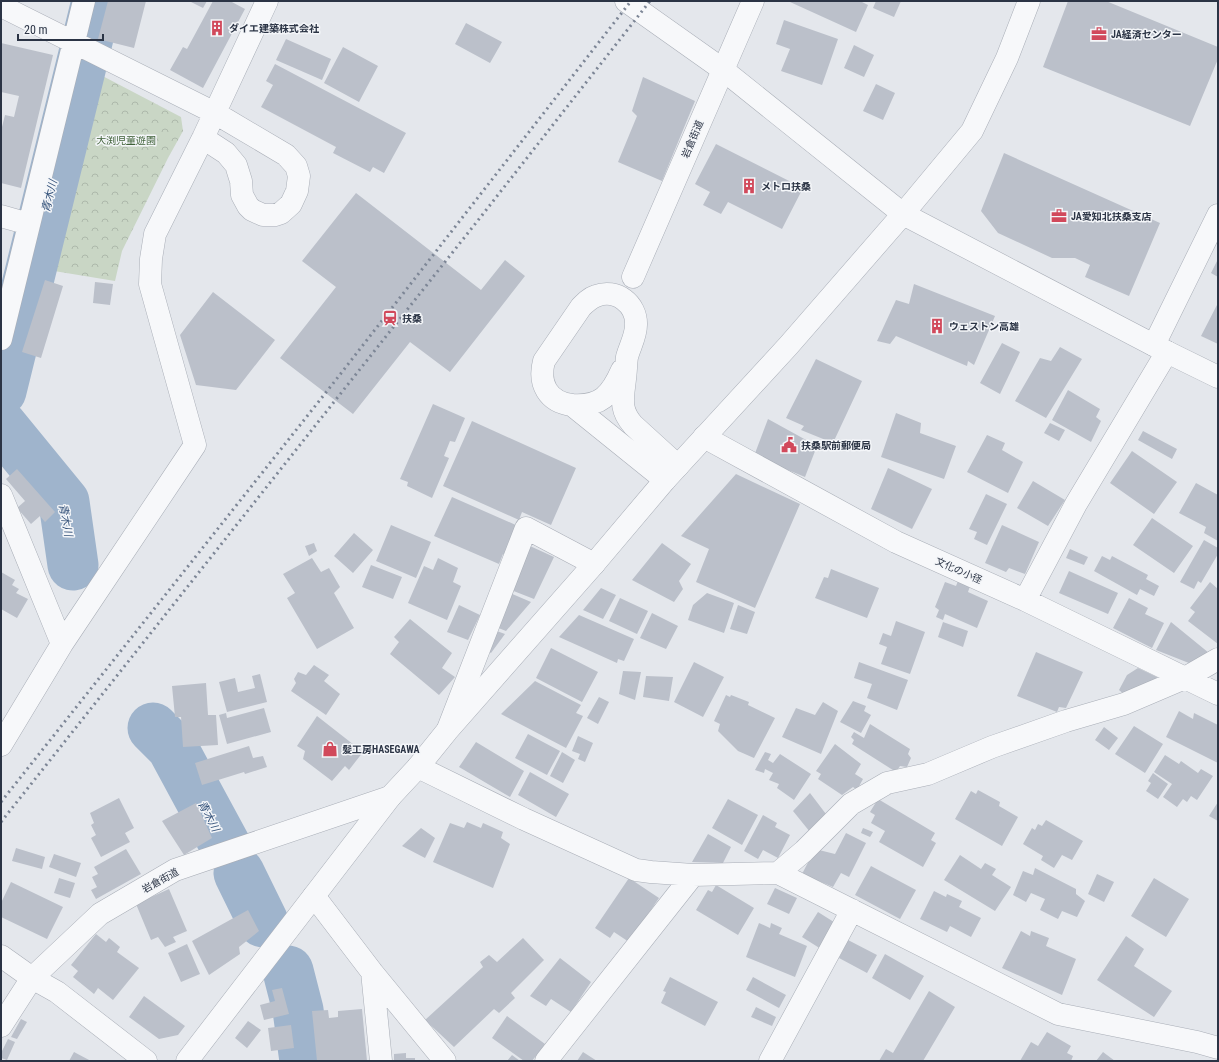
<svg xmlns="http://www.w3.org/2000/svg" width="1219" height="1062" viewBox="0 0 1219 1062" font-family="'Roboto Condensed','Noto Sans JP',sans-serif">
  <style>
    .forest { fill: url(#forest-crowns) }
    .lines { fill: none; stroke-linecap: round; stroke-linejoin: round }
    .river { stroke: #9fb4cc; stroke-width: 51 }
    .building { fill: #bbc0ca }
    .minor-casing { stroke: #a9aeb7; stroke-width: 23 }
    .tertiary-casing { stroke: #a9aeb7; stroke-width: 23 }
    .minor { stroke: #f7f8fa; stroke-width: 22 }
    .tertiary { stroke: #f7f8fa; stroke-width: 22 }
    .rail { stroke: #7d8696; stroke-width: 3; stroke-dasharray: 2 4; stroke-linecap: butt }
    .labels { text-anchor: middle; stroke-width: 3; stroke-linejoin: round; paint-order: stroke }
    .poi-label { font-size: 10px; font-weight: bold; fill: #2b3445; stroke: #f4f6f9; text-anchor: start }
    .street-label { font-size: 10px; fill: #2b3445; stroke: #f4f6f9 }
    .park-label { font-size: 10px; fill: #3f6138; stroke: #f4f6f9 }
    .water-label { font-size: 11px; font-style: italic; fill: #34527a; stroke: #f4f6f9 }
  </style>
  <defs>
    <pattern id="forest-crowns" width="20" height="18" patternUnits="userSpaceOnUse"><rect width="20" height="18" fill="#c9d6c5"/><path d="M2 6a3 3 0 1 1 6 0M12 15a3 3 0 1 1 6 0" fill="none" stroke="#adb8ab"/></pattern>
  </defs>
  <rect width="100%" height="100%" fill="#e4e7ec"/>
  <!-- forest -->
  <path class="forest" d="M93,71L181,117L183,131L168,158L122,251L115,281L48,270Z"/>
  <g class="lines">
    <!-- river -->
    <path class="river" d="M1,391L97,1
      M1,425L64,502L73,565
      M153,728L172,747L225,845
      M239,873L263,922
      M288,971L298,1010L305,1061"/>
  </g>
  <!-- building -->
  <path class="building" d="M108,1H146L134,48L98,39Z
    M189,1H207L203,8Z
    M213,1H230L245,9L203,88L170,70L183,47L187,49Z
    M790,1H860L868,5L856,32L790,2Z
    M876,1H901L894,17L873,8Z
    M1068,1H1106L1218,47V59L1190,126L1043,67Z
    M784,20L838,39L822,85L781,71L790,49L776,44Z
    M466,23L502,42L490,63L455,44Z
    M286,39L331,59L322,80L276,60Z
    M1,43L53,55L21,188L1,183V131L5,115L14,117L19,96L1,92Z
    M854,45L874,55L864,77L844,68Z
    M343,47L378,66L359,102L324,83Z
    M275,64L406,133L384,173L373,167L370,172L333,153L336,147L261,107L273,85L266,81Z
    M643,77L695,101L662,181L618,162L637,116L632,111Z
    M876,84L895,93L883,120L863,111Z
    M716,144L803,188L782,229L728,202L721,214L703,205L710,192L695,184Z
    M1004,153L1160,223L1129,296L1085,277L1090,265L1075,258H1052L998,233L981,211Z
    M356,193L481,290L505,260L525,276L450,372L410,342L353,414L280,358L336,287L302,261Z
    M1218,259V277L1211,273Z
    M45,280L63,286L41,358L22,352Z
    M95,282L113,284L110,305L93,303Z
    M914,284L995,316L974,365L968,361L967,366L896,336L890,344L877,341L896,300L909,304Z
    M213,292L275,340L236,390L196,385L180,335Z
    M1218,303V344L1201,336Z
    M1002,343L1020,352L1000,394L980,383Z
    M1060,347L1082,359L1046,418L1015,401L1040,358L1051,361Z
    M816,359L862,381L833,443L801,430L804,426L786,418Z
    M1068,390L1100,409L1096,417L1101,421L1091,442L1052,420Z
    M433,404L465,418L455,442L450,441L444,456L449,458L432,498L407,486L408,482L400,479Z
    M896,413L921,423L920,433L956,446L944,479L881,457Z
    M768,419L817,446L805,477L754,456Z
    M472,421L576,468L551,525L522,512L519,520L443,486Z
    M1050,423L1065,430L1059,441L1044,433Z
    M1143,431L1177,449L1172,459L1138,440Z
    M987,435L1005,443L1002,450L1023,462L1008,493L967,472Z
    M1132,451L1177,482L1154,514L1110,483Z
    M888,468L932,489L912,529L871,509Z
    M17,469L55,512L45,522L40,516L31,524L17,508L25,501L6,479Z
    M736,474L800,504L755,608L696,582L709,549L681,536Z
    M1033,481L1065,500L1048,526L1017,508Z
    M1196,483L1218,495V541L1204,533L1206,527L1179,513Z
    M986,494L1007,504L987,545L974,539L977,532L969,529Z
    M452,497L518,526L505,555L503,554L499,564L434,536Z
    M1152,518L1193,546L1174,573L1133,545Z
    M391,525L431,542L416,578L376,561Z
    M1002,525L1039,542L1025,574L1009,568L1006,572L985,563Z
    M354,533L373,550L353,573L334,556Z
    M1204,540L1218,548V554L1201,583L1198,581L1194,589L1180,582Z
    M314,543L317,551L309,556L305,546Z
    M662,543L691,564L679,581L683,589L674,602L632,580Z
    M530,546L554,557L534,599L511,590Z
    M1070,549L1088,557L1084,565L1066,558Z
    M1102,556L1110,560L1112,556L1148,575L1146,579L1159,586L1154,596L1140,589L1137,595L1094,571Z
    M312,558L321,572L329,568L340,587L334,593L354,628L317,649L287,598L295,593L283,574Z
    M438,558L458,568L453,582L461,586L447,620L408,603L424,566L433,570Z
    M371,565L402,577L393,599L362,587Z
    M831,569L879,588L867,618L815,598L824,577L828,578Z
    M1069,571L1118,593L1108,614L1059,593Z
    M1,572L15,580L12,585L19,589L16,593L28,599L17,618L1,609Z
    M958,581L970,586L968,592L988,601L977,628L945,614L943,620L936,617L939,610L935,607L945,582L956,586Z
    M1210,582L1218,589V644L1188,621L1195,612L1190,608Z
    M601,588L616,595L603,619L583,610Z
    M510,593L531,602L506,631L496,627Z
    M707,593L734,603L724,633L688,620L693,605Z
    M620,598L648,611L637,634L609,621Z
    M1129,598L1148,608L1145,614L1164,623L1152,648L1113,628Z
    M459,605L480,615L468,640L447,632Z
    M738,605L755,612L747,634L730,629Z
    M652,613L678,626L666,649L640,638Z
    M579,615L634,639L624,661L618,659L617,663L559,637Z
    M410,619L452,653L442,668L455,677L439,695L390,654L399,642L394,637Z
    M896,621L925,632L910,674L881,664L887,647L879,644L883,633L891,636Z
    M943,622L968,631L963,647L938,637Z
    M1171,622L1209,653L1194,665L1156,650Z
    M494,630L505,634L491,653L485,650Z
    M551,648L598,672L582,702L536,678Z
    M1036,652L1083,672L1066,708L1059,707L1057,712L1017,696Z
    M694,662L724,677L703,717L674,702Z
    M859,662L908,680L897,710L867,698L872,684L854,678Z
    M314,665L329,675L324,681L340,694L326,715L291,691L296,683L294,679L298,672L306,675Z
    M1138,668L1161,679L1126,696L1119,690L1127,675Z
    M623,671L641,672L635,700L619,694Z
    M260,674L267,702L227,712L219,682L235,678L238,692L255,688L252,676Z
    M646,676L673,677L669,701L643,697Z
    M535,681L581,705L576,713L583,716L566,748L501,714Z
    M206,683L208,715H216L218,745L183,747L181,717H175L172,686Z
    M726,695L730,697L731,695L749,702L748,705L775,718L754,758L738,751L718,731L720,724L714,721Z
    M599,697L609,702L598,724L587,718Z
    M853,701L866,706L864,711L871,715L861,733L840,722Z
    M823,702L838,711L821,754L782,737L796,708L815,715Z
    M264,708L271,732L227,744L219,715L226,713L227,718Z
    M1179,711L1193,719L1194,713L1218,725V763L1166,737Z
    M317,716L363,752L349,770L345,766L332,781L303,759L305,751L297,746Z
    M870,724L910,749L908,754L911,758L907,767L900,766L896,772L852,744L854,740L851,737L854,732L864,738Z
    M1134,726L1163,744L1145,773L1115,754Z
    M1104,727L1118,738L1109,750L1095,740Z
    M528,734L560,751L547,775L515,758Z
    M578,736L593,743L585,762L578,759L580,754L572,751Z
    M476,742L524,771L510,797L459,767Z
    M835,744L861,764L855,774L863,779L857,790L853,787L842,795L818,779L821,774L816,771Z
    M249,746L253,758L263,756L267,767L245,774L244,772L202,785L195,763Z
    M562,752L575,760L563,783L550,776Z
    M765,752L771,754L768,760L773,763L780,754L811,774L794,800L777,788L779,784L769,780L773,773L765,769L764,773L755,770Z
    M1165,755L1179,764L1181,761L1198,773L1201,769L1213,776L1197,800L1191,796L1187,802L1183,799L1177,807L1163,797L1172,784L1154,772Z
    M530,772L569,794L556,817L518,795Z
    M1153,773L1168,784L1158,799L1146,791L1151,783L1148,781Z
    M978,790L1000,802L999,806L1018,817L1002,846L955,819L971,791L976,794Z
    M810,793L829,818L810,832L793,811Z
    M119,798L134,828L125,833L130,842L101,857L91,838L96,835L91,825L94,823L90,813Z
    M728,799L758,815L742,845L712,828Z
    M878,799L935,833L931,840L936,843L923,867L879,842L885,831L871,823L875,815L870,812Z
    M1218,802V821L1209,816Z
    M196,803L212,838L184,855L162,821Z
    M763,815L777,823L775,827L790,835L778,858L763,850L758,859L744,851Z
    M1046,820L1083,841L1072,860L1062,855L1054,868L1041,860L1043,856L1023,844L1032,828L1035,830L1038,824L1042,826Z
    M467,822L481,828L483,823L503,832L501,838L510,844L493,888L433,862L450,823L464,828Z
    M421,828L435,838L425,858L402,846Z
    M863,828L873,832L870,837L861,833Z
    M846,833L866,843L849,877L841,873L833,887L802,874L815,849L835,854Z
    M708,834L731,847L723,863L692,862Z
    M16,848L45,857L42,869L12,861Z
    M126,849L141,874L96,899L91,890L97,887L92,877L98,874L94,867Z
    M54,854L81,863L76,877L49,867Z
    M960,855L981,869L985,863L996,869L992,875L1011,887L995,911L944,880Z
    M871,866L916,890L900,919L855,895Z
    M1035,868L1076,889V894L1085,901L1077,917L1062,911L1058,919L1040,910L1045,899L1031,893L1026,902L1013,895L1023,871L1033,875Z
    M1097,874L1114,882L1104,902L1088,894Z
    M59,878L75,883L70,898L54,893Z
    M629,878L659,898L629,942L614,932L610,938L595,928Z
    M1154,878L1189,899L1166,937L1131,916Z
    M11,882L63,907L47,939L1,917V903Z
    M716,885L754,908L738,935L696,910L708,890L712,892Z
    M775,888L797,898L789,914L767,904Z
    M169,889L187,931L173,937L176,942L165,947L158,937L151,940L136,904Z
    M934,891L946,897L947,894L962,901L959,907L981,918L971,937L950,926L947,932L920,919Z
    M248,910L259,931L239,947L240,954L209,975L192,941Z
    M818,912L837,924L821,949L802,937Z
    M759,923L770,928L771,923L782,928L779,934L807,946L795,977L746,957Z
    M1021,931L1030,936L1031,931L1049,938L1046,946L1076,959L1062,995L1002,968Z
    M96,934L106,942L109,938L120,947L117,952L139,968L113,1000L98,988L94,994L73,977L78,971L71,965Z
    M1126,936L1144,949L1134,966L1172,991L1154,1017L1097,980Z
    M523,938L544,960L511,993L515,998L499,1013L494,1009L454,1047L425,1020L483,967L480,962L489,955L497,962Z
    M848,940L877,955L867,973L839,958Z
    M187,944L200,974L181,982L168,953Z
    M885,954L924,976L910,1000L872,978Z
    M560,958L591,982L571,1012L551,999L546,1006L530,996Z
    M670,977L718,1002L705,1026L661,1003L666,992L663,991Z
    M753,977L786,995L779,1008L746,990Z
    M282,988L289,1014L264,1020L260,1005L275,1001L272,990Z
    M929,991L955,1007L923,1061H879L886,1049L893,1053Z
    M144,996L185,1026L178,1035L159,1039L129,1017Z
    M756,1007L776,1017L772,1026L751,1017Z
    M362,1009L367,1061H317L312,1011L328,1010L329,1018L338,1017V1011Z
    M507,1016L545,1044L532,1061H524L492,1038Z
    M21,1019L27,1022L17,1039L11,1037Z
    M248,1021L261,1030L247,1048L235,1038Z
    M291,1025L294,1048L271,1051L268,1028Z
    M1047,1032L1071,1046L1067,1053L1073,1056L1071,1061H1020L1031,1042L1038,1046Z
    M8,1039L15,1042L7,1060L1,1058V1053Z
    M74,1052L91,1061H69Z
    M583,1052L597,1061H577Z
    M1103,1052L1115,1061H1096Z
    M406,1053V1058H415V1061H394V1054Z
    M512,1055L520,1061H507Z"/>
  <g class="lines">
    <defs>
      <path id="minor" d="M1,6L215,113L286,155L296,166L299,176L297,191L291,204L281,213L275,215H263L252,210L248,206L242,195L241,181L236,165L226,153L203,138
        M1,216L29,224
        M633,277L753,1
        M1,339L84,1
        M1154,345L1218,215
        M572,405C601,407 611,395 622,370
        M704,437L896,542L1025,600L1218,694
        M665,480L572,405C548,402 538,384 544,361L581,307C586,302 590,298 596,296C616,288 637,304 636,325C636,336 630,346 627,357C626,364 626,372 625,379C623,398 619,409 633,425L678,466
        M1,495L62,644L1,745
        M1025,600L1076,504L1167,352
        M62,644L195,445L150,284L151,259L155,234L203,138L267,1
        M448,729L526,528L594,564
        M418,767L524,819L636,870L651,872L693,875L778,873L1058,1014L1197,1042L1218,1048
        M778,873L804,851L851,804L887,783L928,774L992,747L1066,721L1124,704L1185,678L1218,659
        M314,896L372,972L445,1061
        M372,972L381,1061
        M1,1026L32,978L100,914L175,870L390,797
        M546,1061L693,875
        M770,1061L852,910"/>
      <path id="tertiary" d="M626,1L722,69L903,214L1167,352L1218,377
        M1,956L32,978L57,992L146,1061
        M187,1061L390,797L418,767L447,731L594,564L665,480L789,345L903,214L972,131L1007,58L1029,1"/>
    </defs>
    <!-- minor casing -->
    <use href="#minor" class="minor-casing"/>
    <!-- tertiary casing -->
    <use href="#tertiary" class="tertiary-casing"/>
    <!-- minor -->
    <use href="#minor" class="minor"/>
    <!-- tertiary -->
    <use href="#tertiary" class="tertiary"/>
    <!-- rail -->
    <path class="rail" d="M1,802L335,381L631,1
      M1,822L483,214L650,1"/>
  </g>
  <!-- icons -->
  <defs>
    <symbol id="building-bare" viewBox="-9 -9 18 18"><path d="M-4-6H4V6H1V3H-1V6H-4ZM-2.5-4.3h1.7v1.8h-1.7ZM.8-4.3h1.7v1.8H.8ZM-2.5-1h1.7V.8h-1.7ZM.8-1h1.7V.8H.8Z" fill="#d1495b" stroke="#f4f6f9" stroke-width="2.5" paint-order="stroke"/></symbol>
    <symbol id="office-bare" viewBox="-9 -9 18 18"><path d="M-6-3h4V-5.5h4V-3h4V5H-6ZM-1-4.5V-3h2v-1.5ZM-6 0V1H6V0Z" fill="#d1495b" stroke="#f4f6f9" stroke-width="2.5" paint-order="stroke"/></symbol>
    <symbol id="station-bare" viewBox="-9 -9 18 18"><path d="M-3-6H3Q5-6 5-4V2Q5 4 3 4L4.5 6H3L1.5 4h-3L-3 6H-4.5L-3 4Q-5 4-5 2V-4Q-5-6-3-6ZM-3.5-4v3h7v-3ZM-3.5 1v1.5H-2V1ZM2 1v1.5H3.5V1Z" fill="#d1495b" stroke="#f4f6f9" stroke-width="2.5" paint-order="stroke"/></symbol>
    <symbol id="civic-bare" viewBox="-9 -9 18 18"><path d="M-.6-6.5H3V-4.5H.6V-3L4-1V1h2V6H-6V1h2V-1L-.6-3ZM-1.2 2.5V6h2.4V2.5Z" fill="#d1495b" stroke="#f4f6f9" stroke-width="2.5" paint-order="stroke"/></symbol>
    <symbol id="shop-bare" viewBox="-9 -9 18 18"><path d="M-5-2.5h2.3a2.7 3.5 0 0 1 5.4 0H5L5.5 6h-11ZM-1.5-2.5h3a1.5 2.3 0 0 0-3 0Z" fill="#d1495b" stroke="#f4f6f9" stroke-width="2.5" paint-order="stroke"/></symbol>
  </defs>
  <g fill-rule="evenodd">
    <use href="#building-bare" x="206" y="17" width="22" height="22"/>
    <use href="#office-bare" x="1088" y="23" width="22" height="22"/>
    <use href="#building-bare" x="738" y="175" width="22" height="22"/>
    <use href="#office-bare" x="1048" y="205" width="22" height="22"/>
    <use href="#station-bare" x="379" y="307" width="22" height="22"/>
    <use href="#building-bare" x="926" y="315" width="22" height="22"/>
    <use href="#civic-bare" x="778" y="434" width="22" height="22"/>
    <use href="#shop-bare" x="319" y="738" width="22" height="22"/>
  </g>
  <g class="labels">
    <!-- poi labels -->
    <g class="poi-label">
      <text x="229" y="32">ダイエ建築株式会社</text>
      <text x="1111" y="38">JA経済センター</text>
      <text x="761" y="190">メトロ扶桑</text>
      <text x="1071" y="220">JA愛知北扶桑支店</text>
      <text x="402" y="322">扶桑</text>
      <text x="949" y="330">ウェストン高雄</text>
      <text x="801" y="449">扶桑駅前郵便局</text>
      <text x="342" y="753">髪工房HASEGAWA</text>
    </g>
    <!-- street labels -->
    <g class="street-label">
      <text transform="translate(692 139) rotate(-67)" y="4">岩倉街道</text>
      <text transform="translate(959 570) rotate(24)" y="4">文化の小径</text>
      <text transform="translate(160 880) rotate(-29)" y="4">岩倉街道</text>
    </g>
    <!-- park labels -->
    <g class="park-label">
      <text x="126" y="144">大渕児童遊園</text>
    </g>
    <!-- water labels -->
    <g class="water-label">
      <text transform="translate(49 196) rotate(-76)" y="4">青木川</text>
      <text transform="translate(66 520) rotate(79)" y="4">青木川</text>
      <text transform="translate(209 816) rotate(62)" y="4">青木川</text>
    </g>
  </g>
  <!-- border -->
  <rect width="1219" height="1062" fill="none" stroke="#2b3445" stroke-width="4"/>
  <!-- scale -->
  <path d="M18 34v6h85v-6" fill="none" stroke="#2b3445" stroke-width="2"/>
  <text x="24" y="34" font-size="12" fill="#2b3445" stroke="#f4f6f9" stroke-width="3" paint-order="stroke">20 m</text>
</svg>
